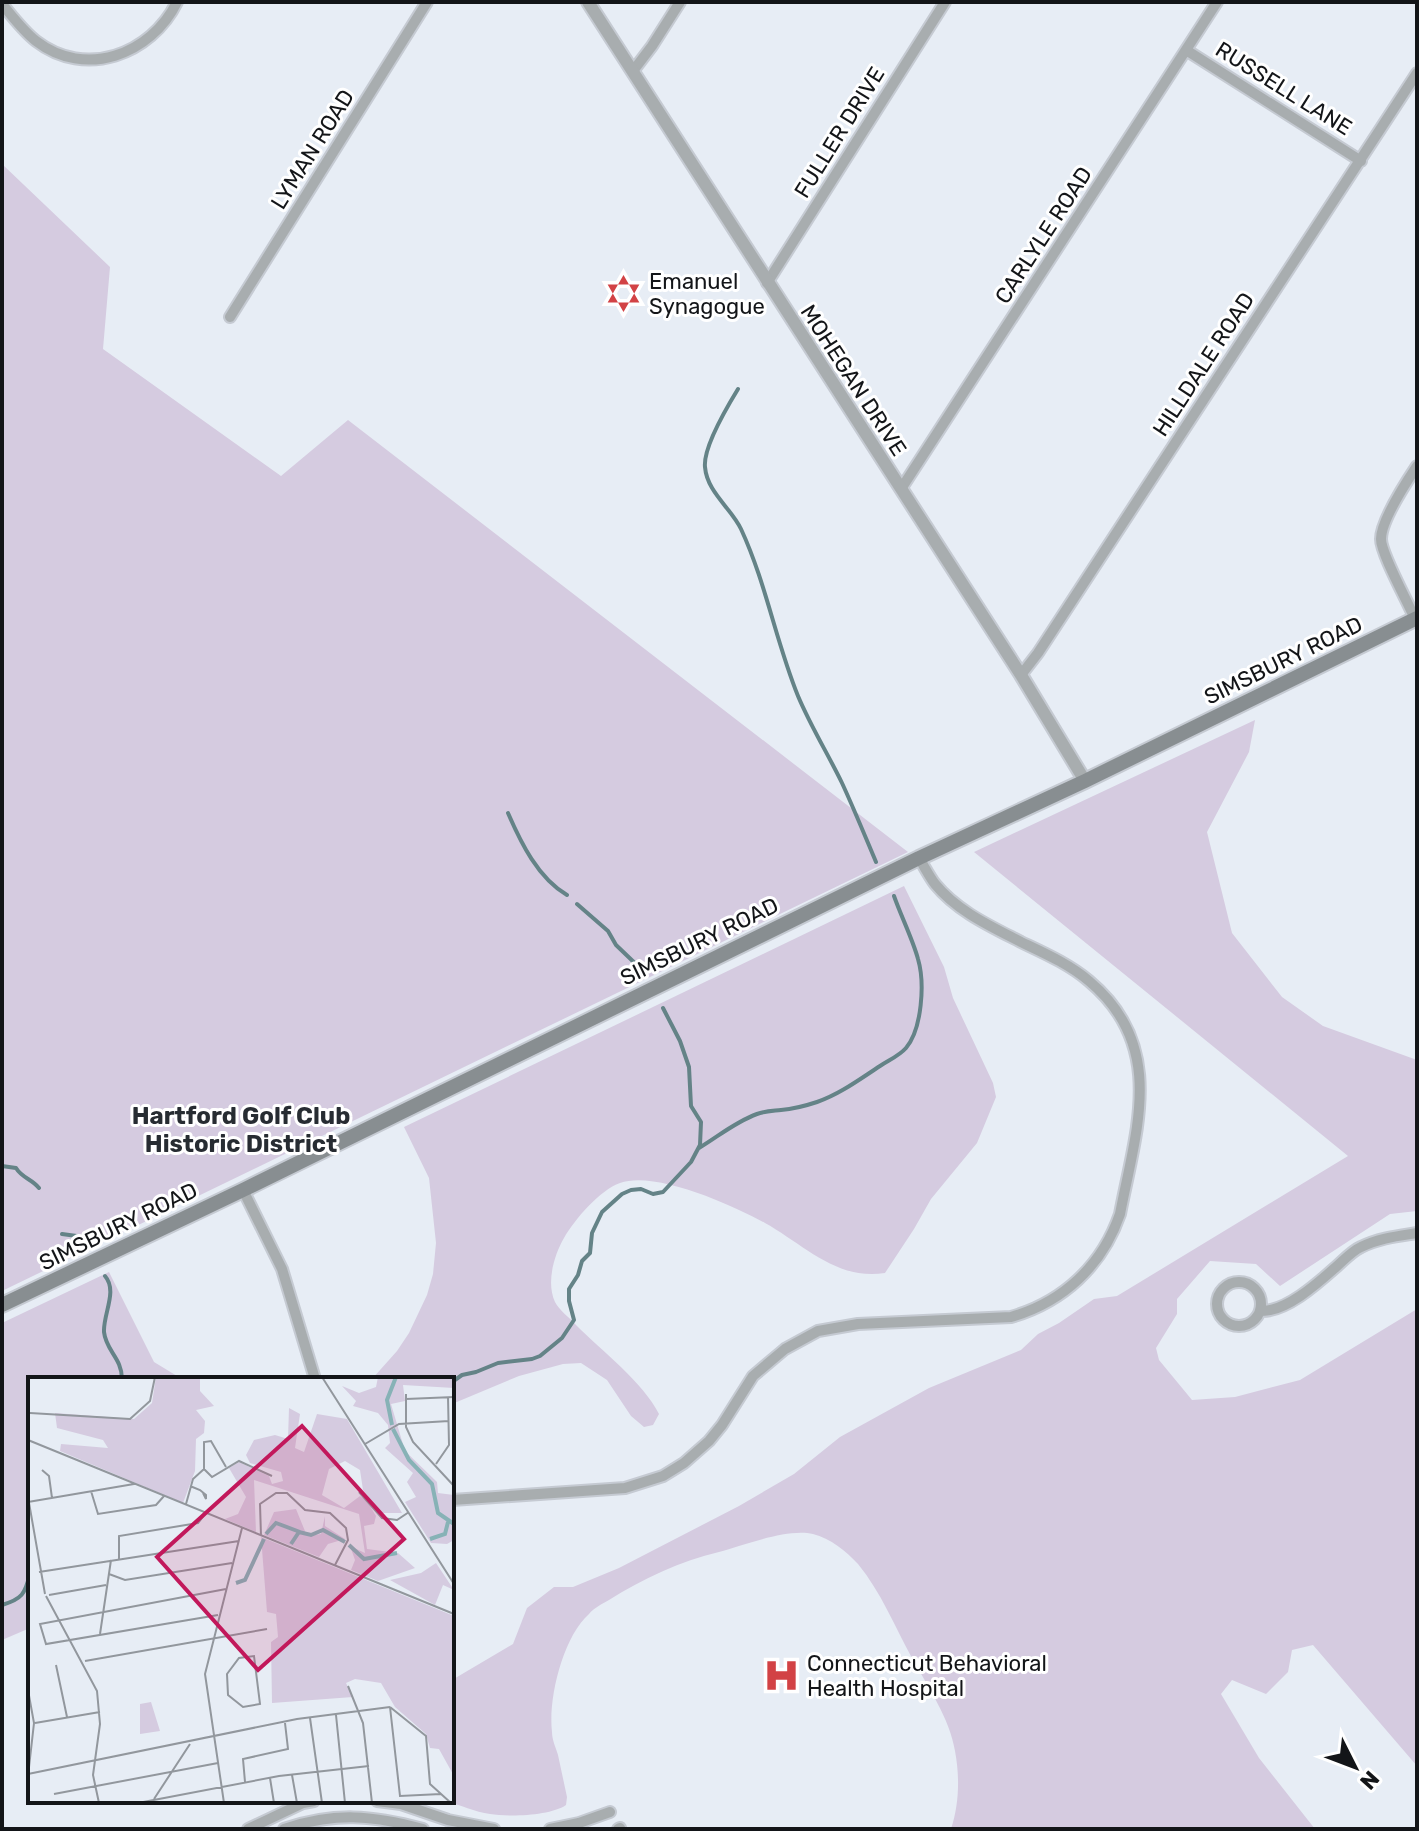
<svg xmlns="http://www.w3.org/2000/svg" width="1419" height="1831" viewBox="0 0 1419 1831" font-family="Rubik,sans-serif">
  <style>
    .green { fill: #d5cbe0 }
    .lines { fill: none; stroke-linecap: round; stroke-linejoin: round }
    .stream { stroke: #648387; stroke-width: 4 }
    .minor-casing { stroke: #c5cad2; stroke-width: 14 }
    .tertiary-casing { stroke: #c5cad2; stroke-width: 16 }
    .secondary-casing { stroke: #c5cad2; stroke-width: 18 }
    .minor { stroke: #a8adaf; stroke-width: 10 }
    .tertiary { stroke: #a8adaf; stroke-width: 12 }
    .secondary { stroke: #888e91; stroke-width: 14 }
    .labels { text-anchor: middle; stroke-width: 6; stroke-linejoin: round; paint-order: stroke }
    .street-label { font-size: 22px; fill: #131518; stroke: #fff }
    .poi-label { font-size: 22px; fill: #131518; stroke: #fff; text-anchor: start }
    .neighbourhood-label { font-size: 24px; font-weight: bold; fill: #272c32; stroke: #fff }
    .inset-river { fill: none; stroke: #87b2b6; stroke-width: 4 }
    .inset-road { fill: none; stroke: #92979d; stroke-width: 2 }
    .view { fill: #c2185b; fill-opacity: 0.15; stroke: #c2185b; stroke-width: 4 }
    .inset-edge { fill: none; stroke: #131518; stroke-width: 4 }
  </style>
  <rect width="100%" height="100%" fill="#e7edf5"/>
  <!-- green -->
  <path class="green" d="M2,164L110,267L103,349L281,476L348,420L908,852L2,1291Z
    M1255,720L1249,752L1207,832L1232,933L1282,997L1323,1026L1417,1060V1211L1390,1214L1280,1286L1256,1264L1210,1261L1177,1299V1314L1156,1348L1159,1360L1192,1400L1235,1397L1300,1380L1417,1309V1766L1313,1645L1292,1650L1288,1672L1266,1694L1232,1680L1221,1694L1259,1758L1315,1829H951C959,1805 960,1777 955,1751C950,1719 928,1687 912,1658C895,1627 881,1592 858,1564C847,1552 830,1538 813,1534C788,1528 744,1545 719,1552C681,1561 642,1579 609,1600C602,1604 594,1608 589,1614C563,1637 548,1698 552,1732C552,1740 556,1748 558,1755C561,1769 564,1783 567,1797L566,1805C550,1816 509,1817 490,1814C475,1812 460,1805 446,1801H452V1680L513,1644L527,1608L554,1587H573L619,1568L739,1506L794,1474L840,1437L929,1388L1021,1350L1038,1334L1059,1323L1094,1299L1117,1296L1348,1156L974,852Z
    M904,886L944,967L953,998L993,1083L996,1097L977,1143L931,1199L914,1229L885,1273C837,1281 803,1244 765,1223C733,1205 654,1170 620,1183C600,1190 575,1219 564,1238C554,1255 546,1283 555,1302C559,1310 570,1318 576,1325C602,1351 643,1382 659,1414L653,1425L644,1427L631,1416L607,1380L581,1363L563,1364L519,1376L452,1404V1379H372L397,1351L409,1333L427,1295L433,1274L436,1243L429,1178L404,1127Z
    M109,1272L154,1362L182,1379H30V1628L2,1640V1323Z"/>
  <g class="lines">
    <!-- stream -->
    <path class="stream" d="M738,389C727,407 703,447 705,467C707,492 731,508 741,529C766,583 776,642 798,696C811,727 828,754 842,783C854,809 865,836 876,862
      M508,813C521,843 538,878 567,895
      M577,904L608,931L616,945L640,968
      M699,1148C719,1136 735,1122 757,1114C765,1111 772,1111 781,1110C793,1109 805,1106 817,1102C840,1094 860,1079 880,1066C889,1060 899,1056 906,1048C922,1029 925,983 918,959C913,940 901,916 894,896
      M2,1166L16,1168C22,1178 32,1179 39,1188
      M62,1234L84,1237L91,1241
      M105,1276C118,1291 103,1314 104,1332C106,1351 122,1358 122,1379
      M452,1382L462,1375L476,1372L498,1363L532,1359L540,1356L562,1338L574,1320L569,1301V1289L578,1275L582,1261L590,1253L592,1233L602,1212L622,1194L631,1190L641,1189L653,1194L663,1192L691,1162L700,1145L701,1122L691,1106L689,1067L680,1041L663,1008
      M2,1605C22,1599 25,1594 30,1574"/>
    <defs>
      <path id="minor" d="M2,4C12,16 23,31 36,41C85,79 151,55 177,2
        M1186,50L1361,161
        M633,71L652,46L680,2
        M767,283L945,2
        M230,317L427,2
        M901,489L1217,2
        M1415,619C1408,602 1381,554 1381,539C1381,521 1407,481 1417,466
        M1021,675L1038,653L1417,73
        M243,1190L282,1269L315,1379
        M1217 1304a22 22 0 1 1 44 0a22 22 0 1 1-44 0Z
        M1261,1311C1286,1312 1318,1283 1336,1267C1344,1260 1352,1251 1361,1247C1379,1238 1398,1236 1417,1233
        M452,1500L625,1488L663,1476L684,1463L709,1441L722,1425L753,1376L785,1349L818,1331L858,1324L1011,1317C1063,1302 1102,1266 1120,1214C1136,1130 1167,1046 1089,981C1069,964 1044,953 1021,942C990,926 957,911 935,884C929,876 924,866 919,858
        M377,1801L401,1804L448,1820L494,1829
        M248,1829L303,1803L314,1801
        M284,1829C334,1812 372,1815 423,1829
        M550,1829L579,1823L610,1812
        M618,1829L620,1828"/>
      <path id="tertiary" d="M588,2L1021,675L1085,781"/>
      <path id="secondary" d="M2,1305L243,1190L919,858L1085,781L1417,618"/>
    </defs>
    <!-- minor casing -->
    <use href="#minor" class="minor-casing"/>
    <!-- tertiary casing -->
    <use href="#tertiary" class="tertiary-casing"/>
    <!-- secondary casing -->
    <use href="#secondary" class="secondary-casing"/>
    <!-- minor -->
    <use href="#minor" class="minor"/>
    <!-- tertiary -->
    <use href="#tertiary" class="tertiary"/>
    <!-- secondary -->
    <use href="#secondary" class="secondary"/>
  </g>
  <!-- icons -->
  <defs>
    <symbol id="synagogue-bare" viewBox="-9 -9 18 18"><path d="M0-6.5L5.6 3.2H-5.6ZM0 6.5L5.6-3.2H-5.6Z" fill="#d24245" stroke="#fff" stroke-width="2.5" paint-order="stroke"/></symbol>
    <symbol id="hospital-bare" viewBox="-9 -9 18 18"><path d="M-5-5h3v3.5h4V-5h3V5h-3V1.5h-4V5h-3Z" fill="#d24245" stroke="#fff" stroke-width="2.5" paint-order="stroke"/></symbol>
  </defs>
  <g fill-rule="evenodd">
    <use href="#synagogue-bare" x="598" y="268" width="51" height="51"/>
    <use href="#hospital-bare" x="756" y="1650" width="51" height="51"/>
  </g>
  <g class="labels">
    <!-- street labels -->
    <g class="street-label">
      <text transform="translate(1284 88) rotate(32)" y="8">RUSSELL LANE</text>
      <text transform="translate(839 132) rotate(-58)" y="8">FULLER DRIVE</text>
      <text transform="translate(312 149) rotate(-58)" y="8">LYMAN ROAD</text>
      <text transform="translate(1043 235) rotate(-57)" y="8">CARLYLE ROAD</text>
      <text transform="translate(1203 364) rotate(-57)" y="8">HILLDALE ROAD</text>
      <text transform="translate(854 380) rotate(57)" y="8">MOHEGAN DRIVE</text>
      <text transform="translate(1283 660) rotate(-26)" y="8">SIMSBURY ROAD</text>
      <text transform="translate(699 941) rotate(-26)" y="8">SIMSBURY ROAD</text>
      <text transform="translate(118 1226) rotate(-26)" y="8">SIMSBURY ROAD</text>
    </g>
    <!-- poi labels -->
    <g class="poi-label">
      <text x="649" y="289">Emanuel<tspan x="649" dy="25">Synagogue</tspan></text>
      <text x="807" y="1671">Connecticut Behavioral<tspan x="807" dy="25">Health Hospital</tspan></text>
    </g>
    <!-- neighbourhood labels -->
    <g class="neighbourhood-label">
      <text x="241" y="1124">Hartford Golf Club<tspan x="241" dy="28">Historic District</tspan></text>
    </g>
  </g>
  <!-- overview -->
  <g transform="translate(28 1377)">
    <rect width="426" height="426" fill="#e7edf5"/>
    <path d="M128,0H172V14L186,29L168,33L177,44L176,56L168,62L167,94L155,126L32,74L33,67L80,71L75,63L29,51L27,36L106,42L124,26ZM350,0H426V11L375,8L377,24L363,27L377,74L409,105L410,116L426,118V163L419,167L403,166L377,125L388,120L379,105L385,96L357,71L362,66L360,48L350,36L325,29L328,24L314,9L331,16L348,10ZM261,31L272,37L267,71L276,75L289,37L319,42L374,136H353L335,113L332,93L317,84L301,92L294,118L316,131L332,119L339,124L348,139L346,147L336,149L339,172L370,176L387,191L350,204L323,193L327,183L322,169L337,176L331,137L226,103L228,155L197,142L210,137L218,120L201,91L211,85L241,99L244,107L255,104L253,95L222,86L218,78L226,63L247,58L260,62ZM268,132L279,159L293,157L297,139V149L317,162L300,167L291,180L236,158L246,135ZM233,160L426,239V399L411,372L402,371L398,357L367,330L353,306L327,302L318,306L325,320L244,326L243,265L250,260L248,237L239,235ZM408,186L426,213L415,208L407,228L362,203L393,196ZM123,325L132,354L112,357V327Z" fill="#d5cbe0"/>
    <path class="inset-river" d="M364,48L359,23L368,0M365,52L381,83L404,107L410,136L426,147M238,157L248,146L272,155M402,162L417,157L420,145M263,167L271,155L283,158L295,153L317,165M321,168L336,182L369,176M208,206L217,203L236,162"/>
    <path class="inset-road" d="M294,0L426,207M378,17V50L385,65L426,109M0,21V47M378,22L426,20M2,36L102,42L122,24L127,0M0,63L426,237M337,67L371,47L421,44M408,87L421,68L420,20M198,90L183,64L176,65V92L184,100L211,84L244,99M14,93L21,99L24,121M162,109L172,113L178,118V122L175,116M63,114L70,137L128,128L136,119M331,115L354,141L369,143L381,135M0,120L17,217M0,125L106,107M158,127L165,102L176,92M233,159L232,127L248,116H259L277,133L302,136L318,151L320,163L307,188M91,182V159L170,146L178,136M11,195L211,164M81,197L97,203L204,186M21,218L78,208M18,219L69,314L72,347L65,398L71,426M190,238L18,267L12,247L198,212M72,257L83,183M226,279L232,327L215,330L200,318L199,297L211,281ZM57,284L239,252M28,288L39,340M320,309L335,346L344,426M0,313L6,346L0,399M362,330L372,419L413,417M362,330L398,359L402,407L423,426M308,338L317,426M282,341L294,426M7,346L72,335M0,397L269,342L362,330M264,398L269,426M242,401L246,426M217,405L215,382L260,372L257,346M26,417L190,386M126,422L162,367M110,426L251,399L341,389M196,426L177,297L214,151"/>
    <path class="view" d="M274,49L376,162L230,293L129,180Z"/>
    <rect width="426" height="426" class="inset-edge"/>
  </g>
  <!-- border -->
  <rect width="1419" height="1831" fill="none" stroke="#131518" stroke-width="8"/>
  <!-- north arrow -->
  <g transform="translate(1355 1767) rotate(132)" stroke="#ffffff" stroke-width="6" paint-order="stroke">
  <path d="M0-6L14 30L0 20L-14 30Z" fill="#131518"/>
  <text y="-12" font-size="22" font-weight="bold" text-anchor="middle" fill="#131518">N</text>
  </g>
</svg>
